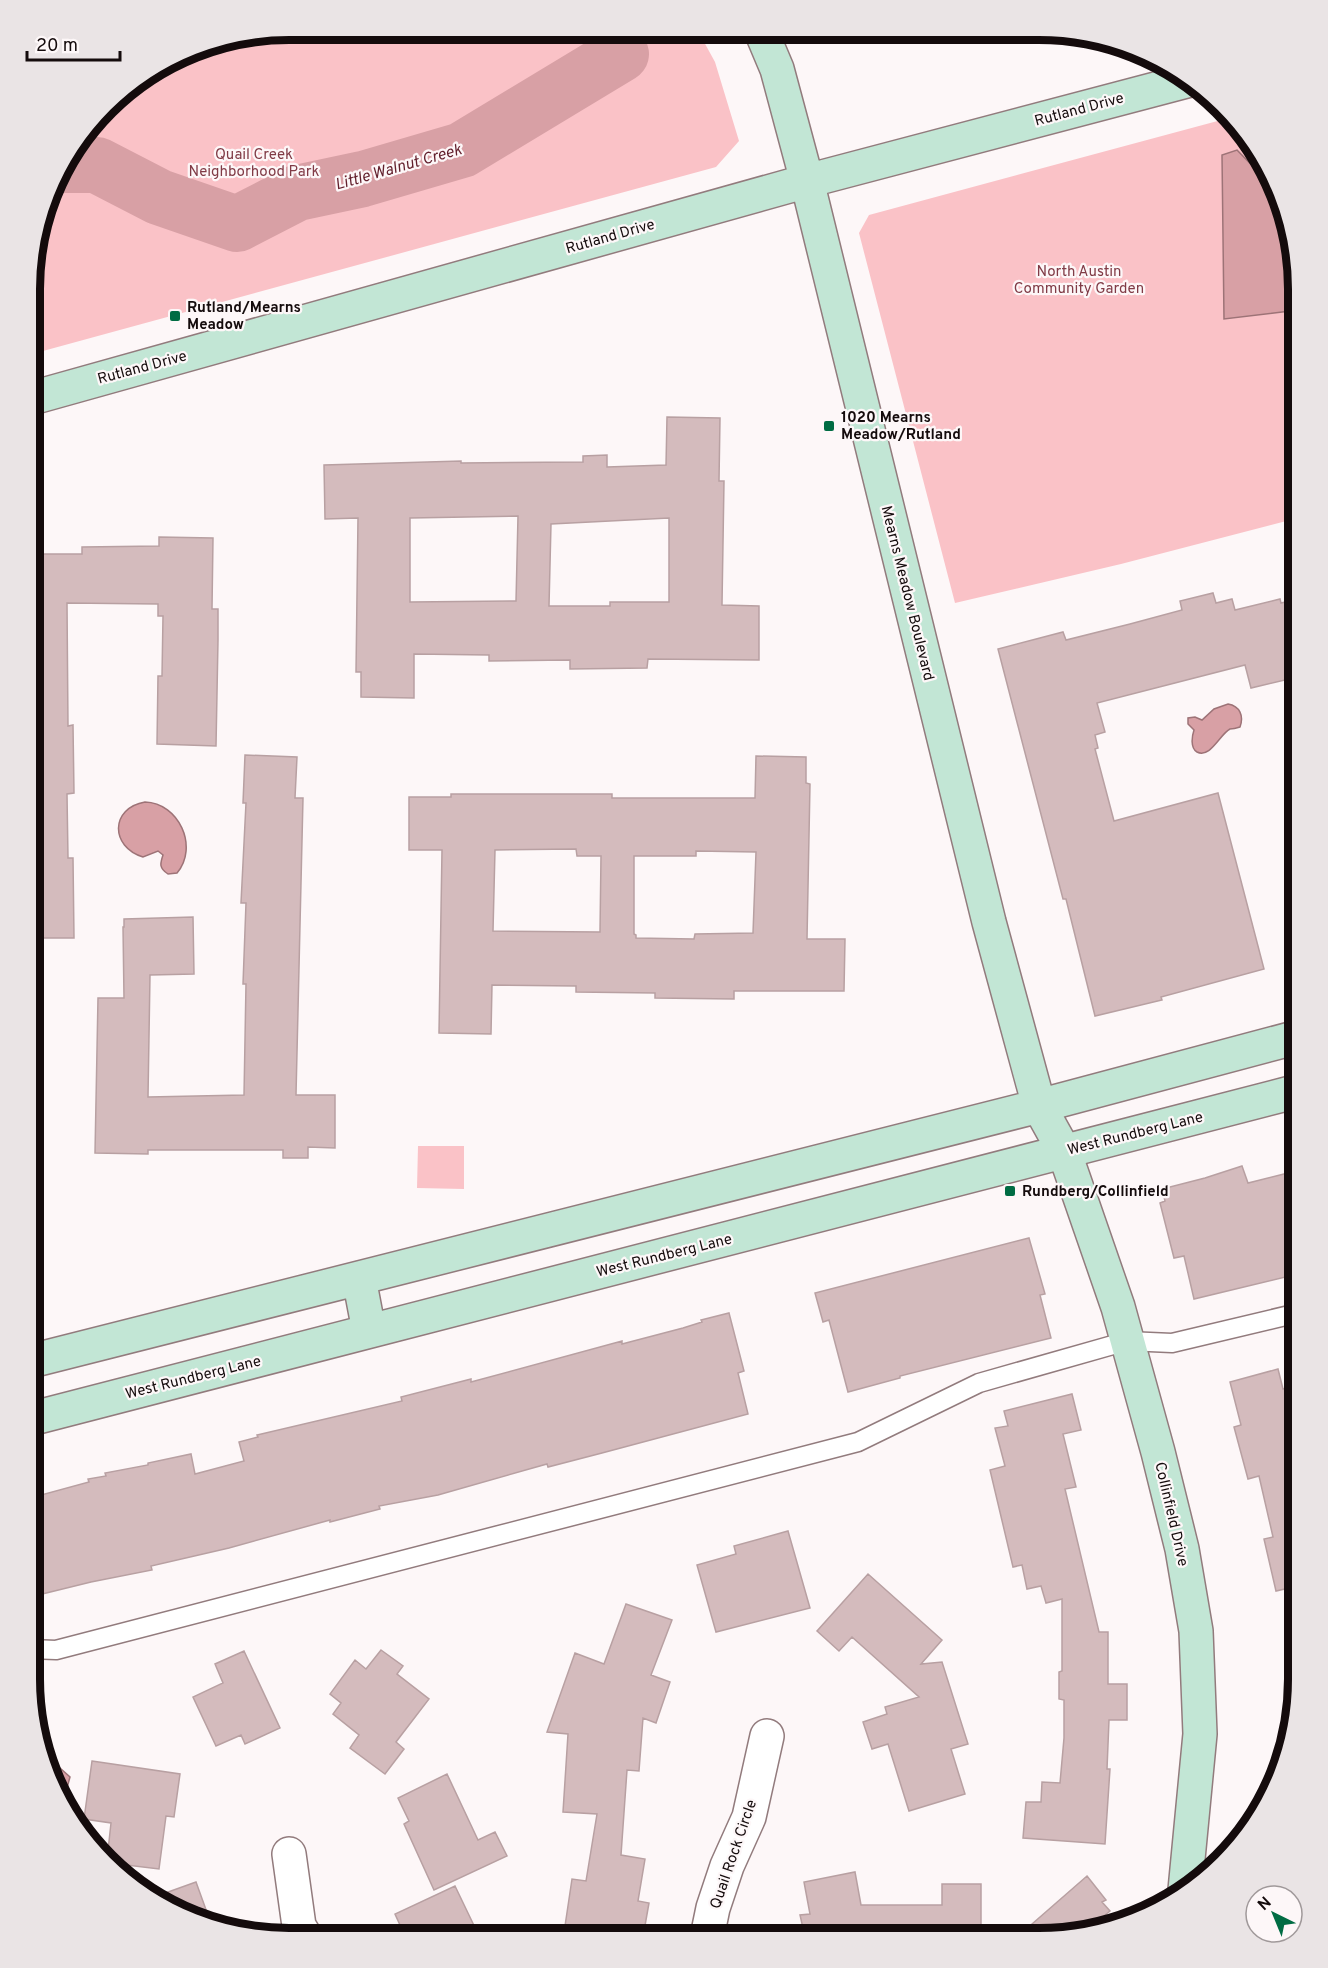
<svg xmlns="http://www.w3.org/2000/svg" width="1328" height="1968" viewBox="0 0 1328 1968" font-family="Overpass,sans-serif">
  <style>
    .green { fill: #fac2c7 }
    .water { fill: #d8a0a5; stroke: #9d7377; stroke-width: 1.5 }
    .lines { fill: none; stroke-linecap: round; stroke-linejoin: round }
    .river { stroke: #d8a0a5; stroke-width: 56 }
    .building { fill: #d4bbbd; stroke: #b8a0a2; stroke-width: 1.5; fill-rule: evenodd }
    .lane-casing { stroke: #927b7d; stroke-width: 21 }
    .street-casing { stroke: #927b7d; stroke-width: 36 }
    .secondary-casing { stroke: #927b7d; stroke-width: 36 }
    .lane { stroke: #fff; stroke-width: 18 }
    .street { stroke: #fff; stroke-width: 33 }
    .secondary { stroke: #c2e6d5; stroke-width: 33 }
    .poi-dot { fill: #006c43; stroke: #fdf7f8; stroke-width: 2 }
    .labels { text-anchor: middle; stroke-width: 4.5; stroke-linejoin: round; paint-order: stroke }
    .street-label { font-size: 15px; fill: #140b0c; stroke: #fdf7f8 }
    .park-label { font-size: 15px; fill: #813b46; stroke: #fdf7f8 }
    .poi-label { font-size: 15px; font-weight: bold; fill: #140b0c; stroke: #fdf7f8; text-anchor: start }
    .water-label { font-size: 16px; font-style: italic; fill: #621f2c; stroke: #fdf7f8 }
    .rim { fill: none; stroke: #140b0c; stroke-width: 8 }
  </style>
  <rect width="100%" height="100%" fill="#fdf7f8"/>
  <!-- green -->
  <path class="green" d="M290,30L698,31L715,62L739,141L716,167L32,354V256L65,160L119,94L206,44Z
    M1225,119L1271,175L1298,290V518L1121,564L955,603L859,233L869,215Z
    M418,1146H464V1189L417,1188Z"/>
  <!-- water -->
  <path class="water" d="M1237,150L1274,188L1298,290V310L1224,319L1222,155Z
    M1228,704C1240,706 1244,716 1240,727C1237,728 1232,729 1230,729C1220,734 1210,759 1197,752C1190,748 1192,736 1194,730L1188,724V718L1195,717L1202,720L1214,709Z
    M145,802C179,803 199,847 177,873L168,874C159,868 160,864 163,855L158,851L143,857C110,847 110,808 145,802Z
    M60,1768L70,1777L65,1795V1806L57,1793L52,1771Z"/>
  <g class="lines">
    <!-- river -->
    <path class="river" d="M63,165H97L159,197L237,224L297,193L363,179L462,150L621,54"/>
  </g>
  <!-- building -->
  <path class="building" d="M667,417L720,418L719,481H724L722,605L759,606V660L648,659L647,668L570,669V660L489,661V655L414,654V698L361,697V672H356L358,518L325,519L324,465L461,461V463L583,462V456L607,455V467L666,465ZM518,516L516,601L410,602V518ZM669,518V602H610V606H549L551,524Z
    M159,537L213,538L212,609H218V640L216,746L157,744L158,676H162L163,616H158V604L67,603L68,726L73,725L74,793L67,794L68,858H73L74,938H31L32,554H82V547L159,546Z
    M1213,593L1216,603L1232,599L1235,610L1280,599L1281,603L1298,599V677L1251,688L1245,665L1097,703L1105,732L1095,735L1098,748L1095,749L1114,821L1218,793L1264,969L1161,997L1162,1000L1095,1016L1066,899H1063L998,649L1063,632L1066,640L1130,624L1182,610L1180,601Z
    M245,755L297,757L295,798H303L296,1095H335V1148L308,1147V1158H283V1150H148V1154L95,1153L98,998H124L123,927H124V919L193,917L194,974L150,975L148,1097L244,1095L246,984H243L246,903H241L246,803H243Z
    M756,756L806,757V783L810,784L807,939H845L844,991H734V999L655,998V993L576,992V986L492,985L491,1034L439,1033L442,850H409V797H451V794H612V798H755ZM576,849L577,856H601L600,932L493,931L495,850ZM696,851L756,852L753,933L695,934L694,939L636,938V935L634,934V856H696Z
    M1242,1166L1248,1183L1292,1172L1298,1192V1274L1194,1299L1184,1256L1174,1258L1160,1203L1165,1201L1162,1189L1205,1178Z
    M1029,1238L1045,1294L1040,1295L1051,1338L900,1376V1378L848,1392L829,1320L823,1322L815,1293Z
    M729,1313L744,1371L738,1373L748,1414L602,1453L548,1467L547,1464L438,1495L379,1506L380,1509L330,1522V1520L229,1548L151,1566L152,1570L91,1582L30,1597V1498L89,1482L88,1479L106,1476L105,1473L148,1465V1463L191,1454L195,1474L244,1461L239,1442L258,1437L257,1435L402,1401L401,1397L471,1379V1382L622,1341V1344L683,1328L702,1322L701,1320Z
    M1278,1369L1283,1389L1298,1385L1297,1598L1288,1599L1285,1589L1276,1591L1264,1539L1273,1537L1259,1476L1248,1479L1234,1427L1241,1425L1230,1382Z
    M1072,1394L1081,1430L1063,1434L1076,1487L1065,1489L1099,1632H1108V1684H1127V1720H1109L1107,1769H1110L1105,1844L1023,1838L1026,1802H1041L1042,1782L1060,1783L1064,1738V1700L1059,1699V1672L1062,1671V1599L1046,1603L1041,1586L1027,1589L1022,1565L1013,1567L990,1470L1005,1466L995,1428L1008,1426L1004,1411Z
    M788,1531L810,1608L716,1632L697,1565L736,1554L734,1546Z
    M868,1574L942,1640L921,1664L942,1662L968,1744L951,1749L965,1794L909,1811L888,1744L872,1749L863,1722L887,1714L885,1707L919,1697L852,1637L839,1651L817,1631Z
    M626,1604L672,1620L651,1675L670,1682L656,1723L643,1718L639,1771L627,1770L621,1855L645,1859L638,1901L649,1903L643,1937H578L579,1928L565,1926L572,1879L586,1881L597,1814L563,1812L568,1734L547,1732L575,1653L604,1664Z
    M381,1650L403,1666L397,1674L429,1699L396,1742L404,1749L385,1774L350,1748L359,1735L333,1714L341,1703L330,1694L355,1660L366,1669Z
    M244,1651L280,1728L245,1744L241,1735L216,1746L193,1697L223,1683L215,1664Z
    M92,1761L180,1774L174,1817L166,1816L159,1869L110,1863L107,1860L111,1823L84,1819Z
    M447,1774L478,1840L495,1832L507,1856L434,1890L404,1824L409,1821L398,1798Z
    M855,1872L861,1905H942V1884H981V1938L805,1937L800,1915L810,1914L804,1882Z
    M1087,1876L1106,1900L1102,1902L1110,1911L1093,1925L1038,1938H1016Z
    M196,1882L209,1918L154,1897Z
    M455,1886L479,1936H405L395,1914Z"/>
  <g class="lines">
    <defs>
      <path id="lane" d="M30,1649L56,1650L858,1442L979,1383L1127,1341L1172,1343L1298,1313"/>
      <path id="street" d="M289,1854L299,1926L305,1936
        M707,1937L713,1908L727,1866L749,1817L767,1736"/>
      <path id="secondary" d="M761,31L777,69L807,181L989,922L1039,1106L1064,1151L1118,1307L1158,1452L1182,1549L1196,1631L1200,1734L1185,1890
        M32,398L807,181L1190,80
        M359,1278L369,1331
        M31,1361L1039,1106L1298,1037
        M30,1419L1298,1091"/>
    </defs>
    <!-- lane casing -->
    <use href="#lane" class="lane-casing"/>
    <!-- street casing -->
    <use href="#street" class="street-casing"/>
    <!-- secondary casing -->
    <use href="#secondary" class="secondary-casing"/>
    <!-- lane -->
    <use href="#lane" class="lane"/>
    <!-- street -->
    <use href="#street" class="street"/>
    <!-- secondary -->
    <use href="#secondary" class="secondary"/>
  </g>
  <!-- markers -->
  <g class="poi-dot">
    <rect x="169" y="310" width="12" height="12" rx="3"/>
    <rect x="823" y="420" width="12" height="12" rx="3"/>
    <rect x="1004" y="1185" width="12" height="12" rx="3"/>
  </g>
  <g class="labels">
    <!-- street labels -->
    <g class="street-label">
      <text transform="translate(1079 109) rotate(-15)" y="5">Rutland Drive</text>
      <text transform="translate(610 236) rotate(-16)" y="5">Rutland Drive</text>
      <text transform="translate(142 367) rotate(-15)" y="5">Rutland Drive</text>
      <text transform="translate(908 593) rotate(76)" y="5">Mearns Meadow Boulevard</text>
      <text transform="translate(1135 1133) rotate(-14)" y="5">West Rundberg Lane</text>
      <text transform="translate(664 1255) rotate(-14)" y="5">West Rundberg Lane</text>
      <text transform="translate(193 1377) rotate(-14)" y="5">West Rundberg Lane</text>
      <text transform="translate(1172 1514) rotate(77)" y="5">Collinfield Drive</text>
      <text transform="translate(733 1854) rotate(-71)" y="5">Quail Rock Circle</text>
    </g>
    <!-- park labels -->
    <g class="park-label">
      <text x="254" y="159">Quail Creek<tspan x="254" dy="17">Neighborhood Park</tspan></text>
      <text x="1079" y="276">North Austin<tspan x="1079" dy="17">Community Garden</tspan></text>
    </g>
    <!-- poi labels -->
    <g class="poi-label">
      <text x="187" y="312">Rutland/Mearns<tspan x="187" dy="17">Meadow</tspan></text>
      <text x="841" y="422">1020 Mearns<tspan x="841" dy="17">Meadow/Rutland</tspan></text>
      <text x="1022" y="1196">Rundberg/Collinfield</text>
    </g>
    <!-- water labels -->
    <g class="water-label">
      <text transform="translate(398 166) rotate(-16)" y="6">Little Walnut Creek</text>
    </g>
  </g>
  <!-- crop -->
  <path d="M0 0H1328V1968H0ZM289 40H1039A249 249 0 0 1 1288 289V1679A249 249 0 0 1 1039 1928H289A249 249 0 0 1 40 1679V289A249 249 0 0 1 289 40Z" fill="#eae4e5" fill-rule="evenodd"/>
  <path class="rim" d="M289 40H1039A249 249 0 0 1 1288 289V1679A249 249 0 0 1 1039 1928H289A249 249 0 0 1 40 1679V289A249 249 0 0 1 289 40Z"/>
  <!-- north arrow -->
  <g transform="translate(1274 1914) rotate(317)"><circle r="28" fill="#fdf7f8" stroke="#a0999a" stroke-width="1.5"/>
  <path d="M0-4.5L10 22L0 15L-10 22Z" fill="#006c43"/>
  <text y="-9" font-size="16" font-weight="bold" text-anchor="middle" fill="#140b0c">N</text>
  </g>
  <!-- scale -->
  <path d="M27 51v9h93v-9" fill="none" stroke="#140b0c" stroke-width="3"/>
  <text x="36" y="51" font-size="18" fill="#140b0c" stroke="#fdf7f8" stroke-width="4.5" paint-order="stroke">20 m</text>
</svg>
